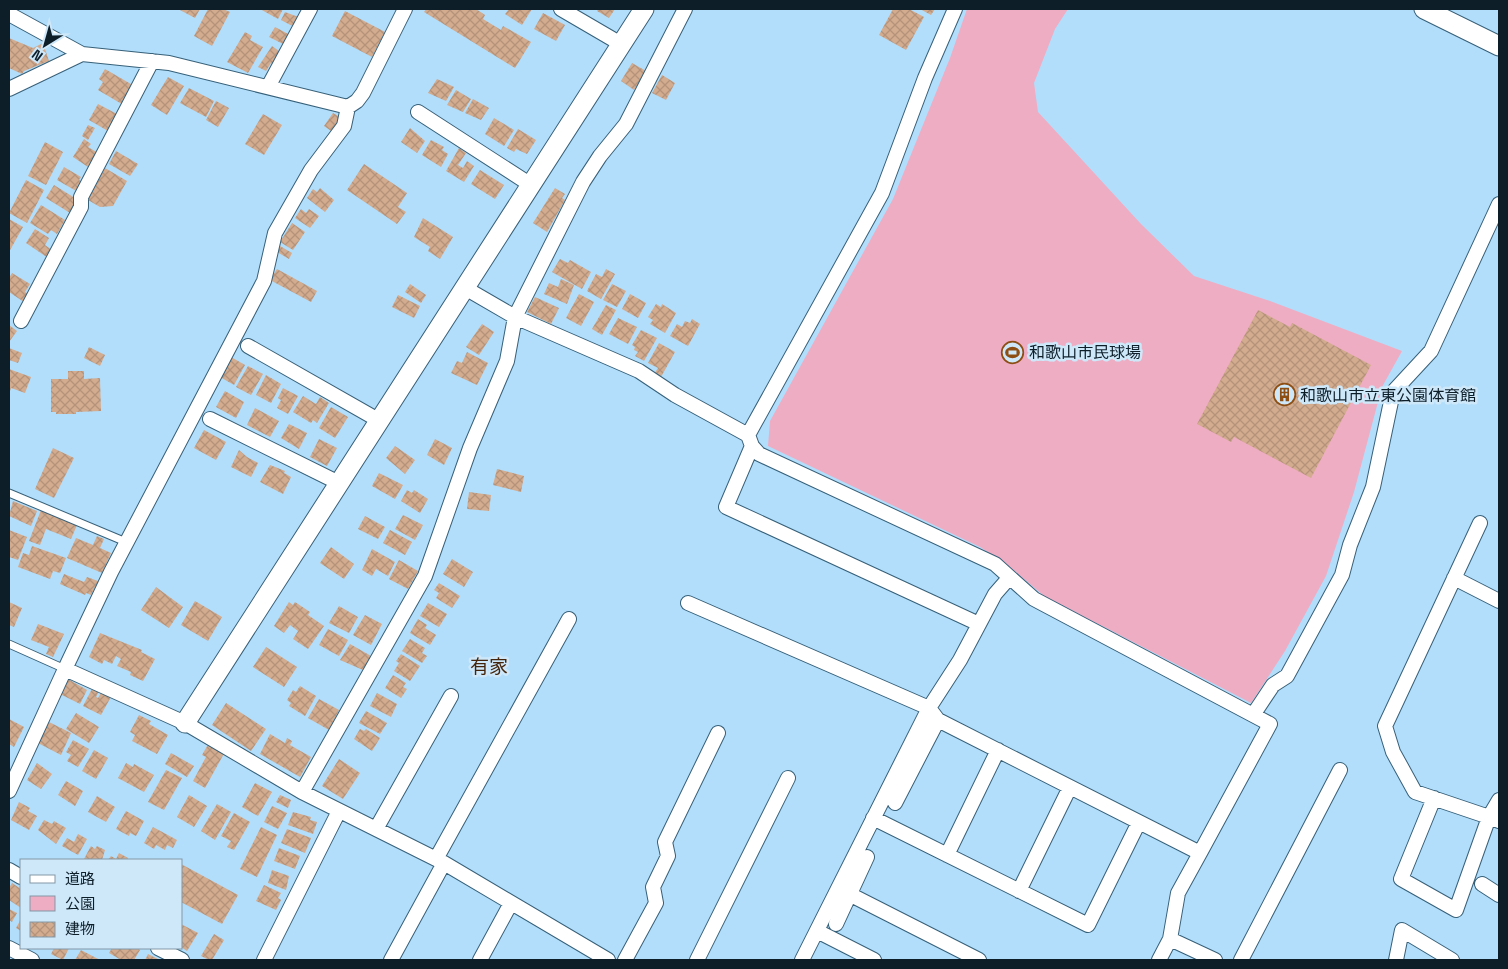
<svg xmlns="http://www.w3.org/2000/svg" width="1508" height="969" viewBox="0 0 1508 969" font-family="'Space Grotesk','Noto Sans JP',sans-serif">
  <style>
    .park { fill: #eeadc3 }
    .building { fill: url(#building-cross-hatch) }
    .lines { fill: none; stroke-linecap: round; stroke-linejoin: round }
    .lane-casing { stroke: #376079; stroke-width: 9 }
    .street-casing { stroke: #376079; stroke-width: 16 }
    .secondary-casing { stroke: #376079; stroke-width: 21 }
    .lane { stroke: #fff; stroke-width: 7 }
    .street { stroke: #fff; stroke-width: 14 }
    .secondary { stroke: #fff; stroke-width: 19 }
    .labels { text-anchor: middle; stroke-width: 5; stroke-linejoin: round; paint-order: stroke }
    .poi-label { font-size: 16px; fill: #0d1e29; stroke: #cee8fa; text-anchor: start }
    .quarter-label { font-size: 19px; fill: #44250b; stroke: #cee8fa }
  </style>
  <defs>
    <pattern id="building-cross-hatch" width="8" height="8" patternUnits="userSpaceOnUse" patternTransform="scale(1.25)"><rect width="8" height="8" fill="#d3ab8e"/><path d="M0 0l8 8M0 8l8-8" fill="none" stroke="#b4937a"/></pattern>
  </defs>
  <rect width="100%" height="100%" fill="#b2defb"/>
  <!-- park -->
  <path class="park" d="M967,9H1068L1055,29L1034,83L1038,112L1141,224L1194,276L1270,301L1402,351L1382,387L1354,492L1326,576L1285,651L1251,703L1044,596L1005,563L980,547L768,446L770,421L893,199L950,58Z"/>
  <!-- building -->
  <path class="building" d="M178,9H200L195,18Z
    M208,9H223L230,12L212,46L194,36Z
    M260,9H283L278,19Z
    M426,9H476L485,15L483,19L501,30L503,26L531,42L515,68L424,12Z
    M509,9H532L522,25L505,14Z
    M598,9H615L609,18L597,11Z
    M893,9H909L924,17L906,50L879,35Z
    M920,9H935L931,15Z
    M345,11L385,32L372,57L332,36Z
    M285,12L301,18L296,28L281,20Z
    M543,13L565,25L556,41L534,29Z
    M275,27L290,35L285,45L269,37Z
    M245,32L252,36L250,40L263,47L248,73L227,62Z
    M9,38L33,48L43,43L49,61L24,71L22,74L9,68Z
    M272,46L279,51L277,54L283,58L277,67L271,63L266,71L258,67Z
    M632,63L646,71L634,90L621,81Z
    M105,69L136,87L125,106L98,90L103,82L99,79Z
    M662,75L675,83L666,100L652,93Z
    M168,77L184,86L167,115L151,105Z
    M437,79L454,87L446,101L428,93Z
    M189,88L214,101L206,117L180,103Z
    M456,90L471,99L463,112L447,105Z
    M473,99L489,108L481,120L465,113Z
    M216,101L229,108L218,127L206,120Z
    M98,104L117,114L108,131L89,120Z
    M333,113L343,119L334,133L324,126Z
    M263,114L282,125L264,155L245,144Z
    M494,118L514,130L504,146L485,134Z
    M88,125L95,128L88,140L82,136Z
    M410,128L425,141L417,153L401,142Z
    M518,129L536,140L527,154L516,149L514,152L507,148Z
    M84,139L91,144L88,147L100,154L91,169L73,157Z
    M431,140L444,147L442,150L448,154L441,167L422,155Z
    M45,142L63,152L46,185L28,176Z
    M459,148L466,153L458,165L463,168L467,161L474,166L464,182L446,171Z
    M116,151L138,164L130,176L109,164Z
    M364,164L407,193L398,207L406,212L397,224L347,190Z
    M64,167L81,177L79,180L84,183L78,192L57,180Z
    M105,168L127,181L113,206L100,207L88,200Z
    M480,170L504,185L495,199L471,184Z
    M26,180L44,190L27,223L9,213Z
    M54,185L78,200L70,213L46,198Z
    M320,188L334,200L325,212L307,198L313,189L317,192Z
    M555,188L565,194L562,198L565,200L547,232L533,223Z
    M41,205L65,220L57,234L51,230L48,234L30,223Z
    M301,209L306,213L309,209L319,216L310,228L295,218Z
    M423,218L453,237L440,259L428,251L430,247L414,237Z
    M9,219L23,227L9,252Z
    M292,223L305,232L293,250L280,242Z
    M35,229L49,238L45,245L56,253L51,260L26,243Z
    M280,246L292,253L289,259L277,252Z
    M560,259L568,263L570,260L591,272L582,289L552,272Z
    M277,269L317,291L311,302L270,280Z
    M606,269L615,274L601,299L587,291L596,274L602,277Z
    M12,273L30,284L25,292L35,298L30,306L9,292V278Z
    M561,279L574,285L567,304L544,294L549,283L558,287Z
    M410,284L426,295L421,303L405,292Z
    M612,284L626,291L617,307L603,300Z
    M579,294L594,302L581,326L566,318Z
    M630,294L646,303L638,318L622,309Z
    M398,295L420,306L414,318L392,307Z
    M535,297L559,308L551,324L527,312Z
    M656,304L661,307L662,304L676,313L665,333L650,324L653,320L648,317Z
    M606,305L616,310L602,335L592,329Z
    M1258,310L1290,327L1292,323L1371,365L1311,478L1234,437L1231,442L1197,424Z
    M618,318L637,327L628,344L609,334Z
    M692,319L700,324L688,346L670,336L677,324L682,327L685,321L690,323Z
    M482,324L494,332L479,355L466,347Z
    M9,325L17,331L9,342Z
    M641,330L657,338L644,361L635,356L638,352L634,350L635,347L632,345Z
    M659,343L675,352L661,377L654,374L658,368L648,363Z
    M89,347L105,355L100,366L84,358Z
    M9,348L22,353L18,363L9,360Z
    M467,352L488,363L477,385L451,373L457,361L462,363Z
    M231,357L245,365L234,385L220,377Z
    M248,366L263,374L251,395L236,387Z
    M9,369L31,377L25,393L11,388L9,394Z
    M68,371H84V379L100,378L101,411L76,412V414H56V412H51V379H68Z
    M266,375L281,384L271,403L256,395Z
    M283,388L298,396L288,414L277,408L281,400L278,398Z
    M225,391L244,402L236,418L216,407Z
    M303,396L316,404L320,397L329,403L317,423L313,420L311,423L293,412Z
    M331,407L348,417L335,438L319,428Z
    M255,408L279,421L270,437L247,425Z
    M289,424L307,433L299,449L281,438Z
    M204,430L226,442L216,460L194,448Z
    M319,439L337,448L327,466L310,457Z
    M435,439L452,448L444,465L427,455Z
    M395,446L415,460L405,474L386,458Z
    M53,448L74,458L54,498L35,489Z
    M239,450L247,457L258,463L251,477L231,467Z
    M270,465L285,471L284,473L291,477L283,494L260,482Z
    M497,469L524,476L521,492L493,485Z
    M379,473L403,485L395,499L372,486Z
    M407,490L412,493L414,490L428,499L420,513L401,501Z
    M469,492L491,495L489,511L467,509Z
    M13,501L37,511L31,526L9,516Z
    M41,510L77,525L71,539L46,529L40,545L29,541Z
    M403,515L423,525L415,540L395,529Z
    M365,516L385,527L378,539L358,529Z
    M9,530L27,537L18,560L9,557Z
    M390,530L412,542L405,555L383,543Z
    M97,536L104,539L100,548L111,553L102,573L67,558L76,538L93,545Z
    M32,546L66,558L60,573L53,571L50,579L18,567L23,553L29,555Z
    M331,547L354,564L344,579L320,563Z
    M372,549L395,562L388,576L376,569L372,576L362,570Z
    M452,559L473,572L464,587L443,574Z
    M399,560L418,571L408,589L389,579Z
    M64,574L84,582L87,577L98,581L91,595L86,593L85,595L60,584Z
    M439,583L460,596L452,608L436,598L439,593L434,590Z
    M156,587L183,607L169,628L141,610Z
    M195,601L222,617L208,641L181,625Z
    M9,602L22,608L14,627L9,625Z
    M289,602L293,605L295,602L310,612L308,615L324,626L308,649L293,639L298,631L290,625L284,633L274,626Z
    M428,603L447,614L439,627L420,616Z
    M339,606L358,617L349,633L329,623Z
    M365,615L382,624L371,645L353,635Z
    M418,619L427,625L425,628L436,635L430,645L410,633Z
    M38,624L64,634L53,657L46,654L49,647L31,640Z
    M328,629L348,640L339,656L319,645Z
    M100,633L142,650L141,652L155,659L143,681L130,675L131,672L117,666L121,659L116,656L112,664L104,660L102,664L89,657Z
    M410,639L425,648L422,653L427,656L422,663L402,651Z
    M350,644L371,656L363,670L340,660Z
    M266,647L297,667L284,687L253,667Z
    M401,654L420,666L410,681L394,671L399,663L396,661Z
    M393,675L406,683L403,687L407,689L401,698L385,688Z
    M68,679L87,690L80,704L60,694Z
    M94,685L100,689L96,697L98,698L102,691L112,695L101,715L83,706Z
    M300,686L316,696L305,716L289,706L291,703L287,700L293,690L296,692Z
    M377,693L397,704L391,717L370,706Z
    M319,699L339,710L329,730L308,718Z
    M226,703L266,729L251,751L212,725Z
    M366,711L387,723L380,734L359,723Z
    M76,713L99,727L89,743L66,729Z
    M139,715L151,721L149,724L168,735L157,754L132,741L135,735L130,732Z
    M9,719L24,727L14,747L9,744Z
    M47,721L71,733L61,755L36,742Z
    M360,729L364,731L366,729L380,738L372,751L354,739Z
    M270,734L285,743L287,738L292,741L290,745L311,757L300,777L260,754Z
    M73,740L89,749L78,767L67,761L71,755L66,752Z
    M210,741L226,750L205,788L193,781L206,757L202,755Z
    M94,750L108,758L96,779L82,771Z
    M171,753L194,766L187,777L165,764Z
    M339,759L360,773L343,799L322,786Z
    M37,763L52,774L41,789L27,780Z
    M126,763L133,767L134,764L154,775L144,792L118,778Z
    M166,770L182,778L164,810L148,802Z
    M66,781L83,791L75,806L58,795Z
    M255,783L272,792L258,816L242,807Z
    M189,795L207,806L194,827L177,817Z
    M280,795L291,800L288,808L276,802Z
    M97,796L115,807L106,822L88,812Z
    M19,802L30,808L28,811L37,816L29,830L11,820Z
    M217,804L231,812L215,840L201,831Z
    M272,806L287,813L278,829L264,822Z
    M126,811L144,821L136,836L130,833L129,836L116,829Z
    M293,812L311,817L310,820L317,822L313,834L288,825Z
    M234,813L250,822L234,850L227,847L231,841L221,836Z
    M44,820L52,824L54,821L66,828L56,844L38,830Z
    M153,827L177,840L173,848L167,845L165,850L156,845L154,849L144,843Z
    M261,827L277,835L257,877L240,869Z
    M287,829L311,838L305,853L281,843Z
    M78,834L87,839L78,855L62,846L67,838L74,842Z
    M91,846L95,849L97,846L105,850L102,860L84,859Z
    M279,848L300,856L295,869L274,861Z
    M119,853L128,858L127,860H108L111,856L116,859Z
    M181,864L238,895L222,924L181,902Z
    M272,870L289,876L286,890L268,883Z
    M12,883L21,889V908L9,900V888Z
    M264,885L281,893L278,898L281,900L276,910L256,901Z
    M9,909L17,913L12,922L9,920Z
    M21,919V931L16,928Z
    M181,924L198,933L187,951L181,947Z
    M214,934L224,940L212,960H209L201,956Z
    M54,948H69L63,960L51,954Z
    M112,948H137L140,950L134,960H121L109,953Z
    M81,950L100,960H75Z
    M148,954L160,960H145Z"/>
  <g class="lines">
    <defs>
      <path id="lane" d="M9,493L126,542
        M9,644L65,669"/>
      <path id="street" d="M561,9L621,44
        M9,14L82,54
        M268,87L310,9
        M9,89L82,54L169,63L348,107
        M418,112L531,185
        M465,288L515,317L639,371L675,395L748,435L752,446L759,454L995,564L1034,599L1253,715
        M21,321L81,207V197L152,61
        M248,346L380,421
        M210,419L339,483
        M748,435L882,193L925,78L955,9
        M752,446L726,507L979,624
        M1454,578L1499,601
        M688,603L929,708L938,720L1200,853L1178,893L1170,939L1159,960
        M65,669L111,572L264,281L275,233L311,170L344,126L348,107L357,101L363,93L405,9
        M9,791L65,669L185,723L302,792L444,863L608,960
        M302,792L425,576L470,448L507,361L515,317L583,182L600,156L626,124L685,9
        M1434,798L1401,879L1456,910L1489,817L1415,792L1393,752L1385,726L1480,523
        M1499,800L1489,817L1499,821
        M895,803L938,720
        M873,818L1088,925L1139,822
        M376,829L451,696
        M1200,853L1270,724L1253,715L1273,685L1287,676L1342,575L1350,545L1373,487L1393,392L1431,351L1499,204
        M947,855L998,750
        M436,859L569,619
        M9,870L21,877
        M1482,884L1499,895
        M1019,891L1070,787
        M851,895L979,960
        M836,924L867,857
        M817,931L874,960
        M1170,939L1215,960
        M9,948L32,960
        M158,948L182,960
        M264,960L339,811
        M391,960L444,863
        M480,960L511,903
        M625,960L656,903L653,887L668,856L665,842L718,733
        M697,960L788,778
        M802,960L929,708L960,660L995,594L1009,578
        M1241,960L1340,770
        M1396,960L1402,930L1452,960"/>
      <path id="secondary" d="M1424,9L1499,46
        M185,723L644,9"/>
    </defs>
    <!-- lane casing -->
    <use href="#lane" class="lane-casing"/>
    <!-- street casing -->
    <use href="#street" class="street-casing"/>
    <!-- secondary casing -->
    <use href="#secondary" class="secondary-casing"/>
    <!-- lane -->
    <use href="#lane" class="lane"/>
    <!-- street -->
    <use href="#street" class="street"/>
    <!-- secondary -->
    <use href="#secondary" class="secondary"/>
  </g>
  <!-- icons -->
  <defs>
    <symbol id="stadium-ring" viewBox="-11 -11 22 22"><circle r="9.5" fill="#cee8fa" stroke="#8d4e14" stroke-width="1.5"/><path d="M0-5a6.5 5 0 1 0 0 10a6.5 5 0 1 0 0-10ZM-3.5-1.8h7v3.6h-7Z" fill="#8d4e14"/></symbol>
    <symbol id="building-ring" viewBox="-11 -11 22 22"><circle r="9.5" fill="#cee8fa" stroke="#8d4e14" stroke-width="1.5"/><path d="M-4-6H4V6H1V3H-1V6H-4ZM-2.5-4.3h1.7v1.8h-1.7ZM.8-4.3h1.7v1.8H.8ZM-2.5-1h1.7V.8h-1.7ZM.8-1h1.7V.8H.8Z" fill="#8d4e14"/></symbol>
  </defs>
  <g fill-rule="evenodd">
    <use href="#stadium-ring" x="1000" y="340" width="25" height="25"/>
    <use href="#building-ring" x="1272" y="382" width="25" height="25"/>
  </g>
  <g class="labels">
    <!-- poi labels -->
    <g class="poi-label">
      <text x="1029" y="358">和歌山市民球場</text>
      <text x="1300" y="401">和歌山市立東公園体育館</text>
    </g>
    <!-- quarter labels -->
    <g class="quarter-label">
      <text x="489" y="673">有家</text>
    </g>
  </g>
  <!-- border -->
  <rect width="1508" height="969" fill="none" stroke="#0d1e29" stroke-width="20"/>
  <!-- legend -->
  <rect x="20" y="859" width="162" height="90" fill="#cee8fa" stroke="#8197a6"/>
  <rect x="30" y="875" width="25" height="8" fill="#ffffff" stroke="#8197a6"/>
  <text x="65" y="884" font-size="15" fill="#0d1e29">道路</text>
  <rect x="30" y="896" width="25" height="15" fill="#eeadc3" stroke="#8197a6"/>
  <text x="65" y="909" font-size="15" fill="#0d1e29">公園</text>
  <rect x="30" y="922" width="25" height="15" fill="url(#building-cross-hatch)" stroke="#8197a6"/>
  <text x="65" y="934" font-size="15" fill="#0d1e29">建物</text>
  <!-- north arrow -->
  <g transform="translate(45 45) rotate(217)" stroke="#cee8fa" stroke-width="4" paint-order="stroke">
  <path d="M0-4L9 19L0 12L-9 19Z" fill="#0d1e29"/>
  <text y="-8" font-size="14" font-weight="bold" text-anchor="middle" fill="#0d1e29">N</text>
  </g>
</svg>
